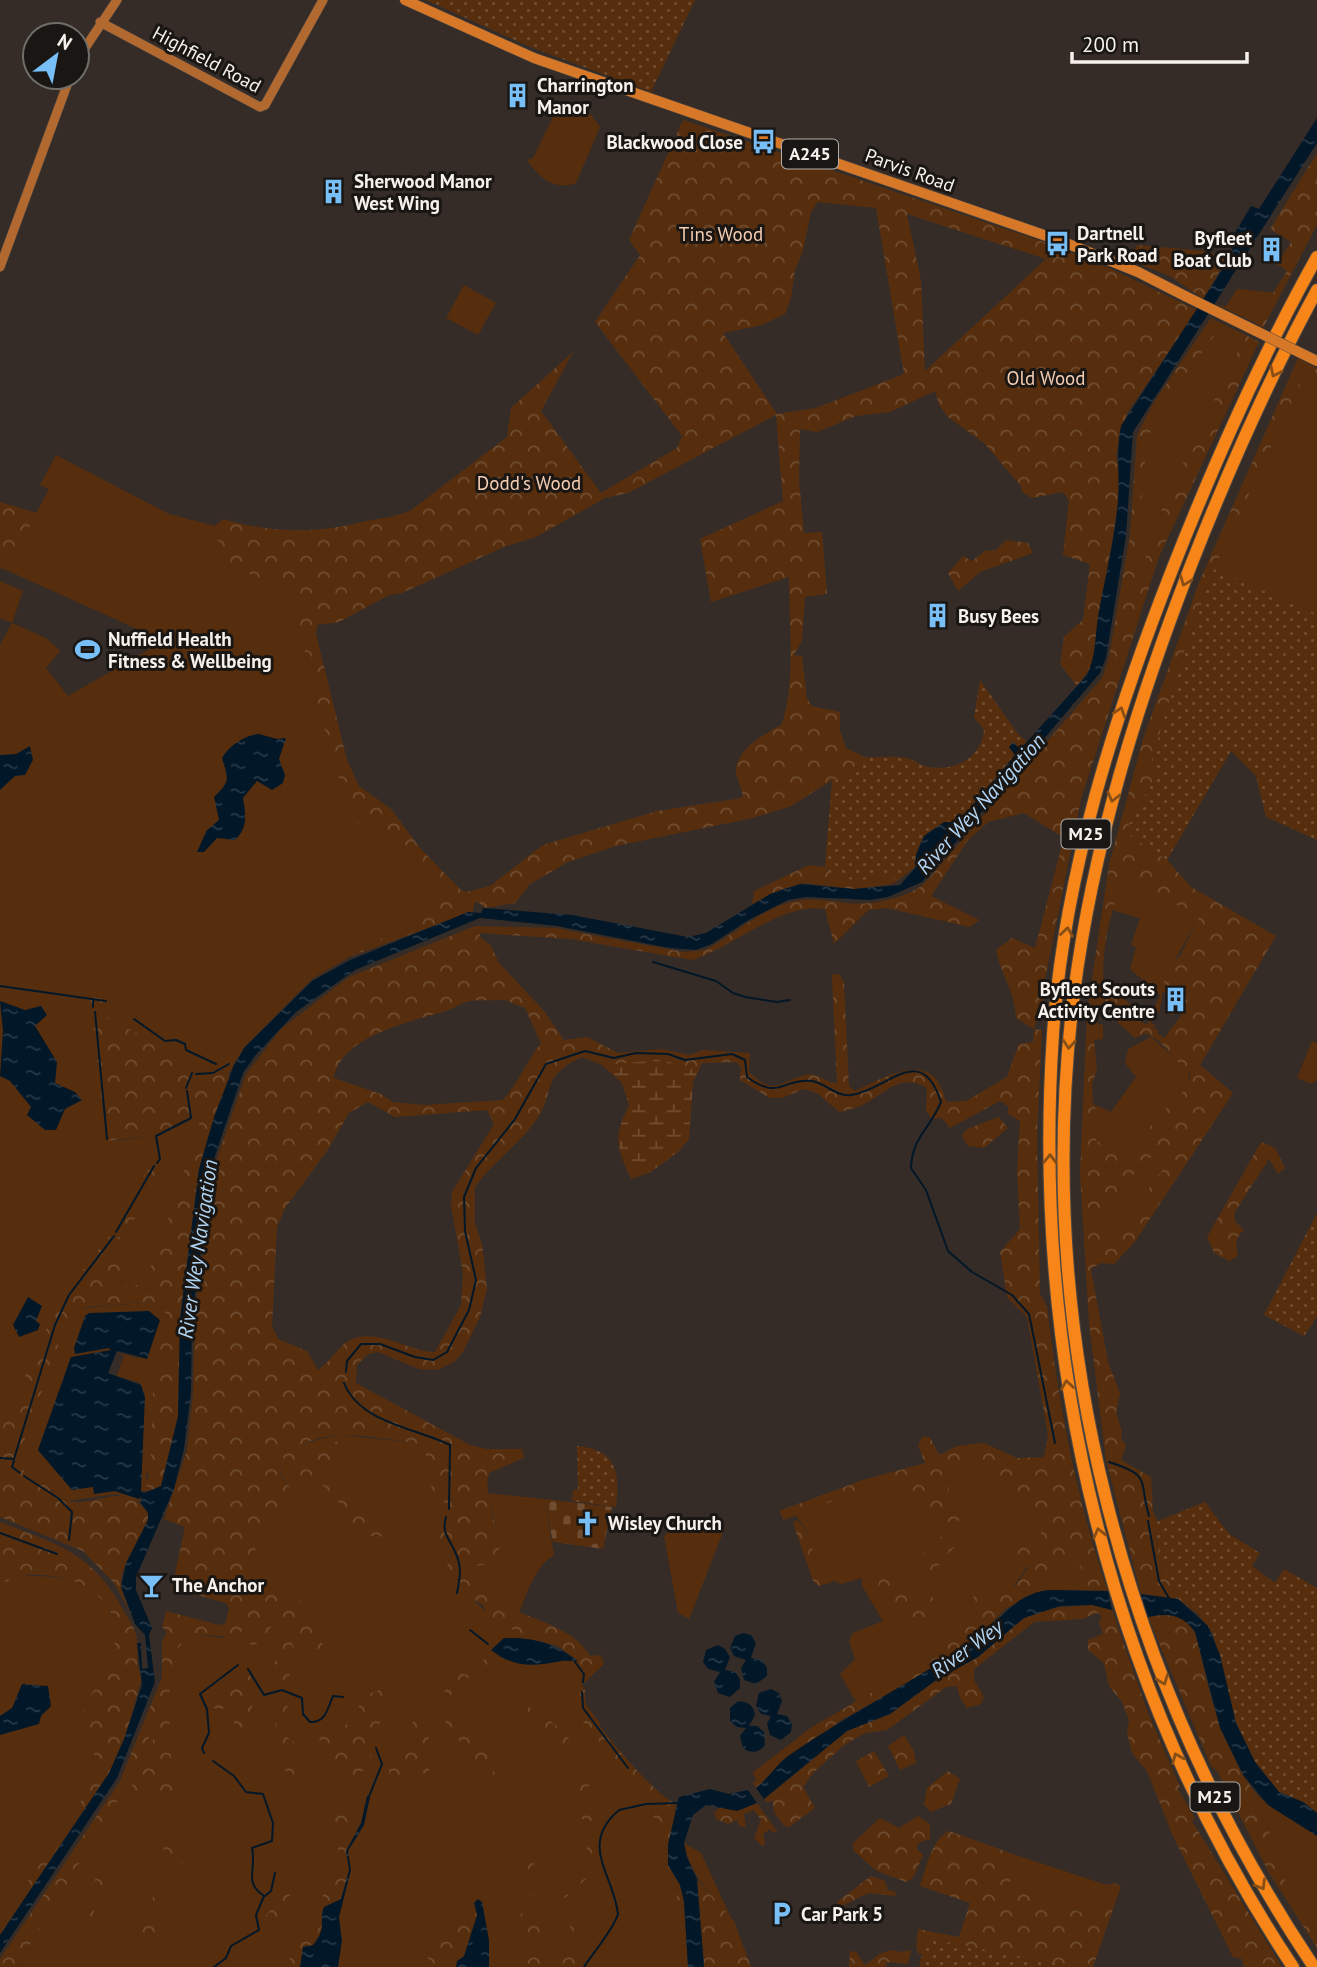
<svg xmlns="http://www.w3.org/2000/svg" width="1317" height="1967" viewBox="0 0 1317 1967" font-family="'PT Sans',sans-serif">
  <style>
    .grass { fill: #572e0d }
    .forest { fill: url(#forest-crowns); fill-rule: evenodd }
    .wetland { fill: url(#wetland-marsh) }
    .cemetery { fill: url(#cemetery-stones) }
    .park { fill: url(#park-dots) }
    .water { fill: url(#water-ripples) }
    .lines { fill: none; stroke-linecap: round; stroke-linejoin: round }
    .stream { stroke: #021728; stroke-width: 2 }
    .secondary-casing { stroke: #504843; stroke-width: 10 }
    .primary-casing { stroke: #504843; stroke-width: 11 }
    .highway-casing { stroke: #504843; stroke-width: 14 }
    .secondary { stroke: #b26930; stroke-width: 9 }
    .primary { stroke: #d67827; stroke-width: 10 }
    .highway { stroke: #f78517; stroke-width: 12 }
    .primary-bridge-casing { stroke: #504843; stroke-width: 11; stroke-linecap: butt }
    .primary-bridge { stroke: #d67827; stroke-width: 10 }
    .oneway { stroke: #884e15 }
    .labels { text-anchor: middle; stroke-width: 6; stroke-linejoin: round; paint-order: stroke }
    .shield { fill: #191613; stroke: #b4afac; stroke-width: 2 }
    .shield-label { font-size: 18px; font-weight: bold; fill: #f6f1ed }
    .street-label { font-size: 19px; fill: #f6f1ed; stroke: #191613 }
    .poi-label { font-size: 19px; font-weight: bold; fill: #f6f1ed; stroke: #191613; text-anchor: start }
    .park-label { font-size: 19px; fill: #f5cdb3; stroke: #191613 }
    .water-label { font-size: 21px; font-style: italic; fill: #b1d5f4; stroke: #191613 }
  </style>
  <defs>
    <pattern id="forest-crowns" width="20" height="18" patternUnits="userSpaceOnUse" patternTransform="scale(1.75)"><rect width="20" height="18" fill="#572e0d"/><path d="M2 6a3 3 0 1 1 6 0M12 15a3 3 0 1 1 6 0" fill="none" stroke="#704d31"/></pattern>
    <pattern id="wetland-marsh" width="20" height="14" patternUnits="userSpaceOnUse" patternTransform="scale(1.75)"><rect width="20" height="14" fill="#572e0d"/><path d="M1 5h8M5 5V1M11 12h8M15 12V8" fill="none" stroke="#704d31"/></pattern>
    <pattern id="cemetery-stones" width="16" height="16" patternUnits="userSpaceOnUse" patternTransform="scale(1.75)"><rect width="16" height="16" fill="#572e0d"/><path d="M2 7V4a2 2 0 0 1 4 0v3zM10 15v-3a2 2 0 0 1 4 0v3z" fill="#704d31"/></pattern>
    <pattern id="park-dots" width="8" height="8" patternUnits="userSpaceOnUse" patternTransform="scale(1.75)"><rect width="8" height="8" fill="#572e0d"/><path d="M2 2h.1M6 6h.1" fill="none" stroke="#704d31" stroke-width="1.8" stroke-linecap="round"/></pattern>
    <pattern id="water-ripples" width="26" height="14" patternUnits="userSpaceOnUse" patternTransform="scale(1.75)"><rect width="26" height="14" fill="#021728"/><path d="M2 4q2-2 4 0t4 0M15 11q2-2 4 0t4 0" fill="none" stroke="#283948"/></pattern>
  </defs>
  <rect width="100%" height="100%" fill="#352c27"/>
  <!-- grass -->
  <path class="grass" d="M568,108L590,114L600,127L576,183C554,191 539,177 527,160L533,158L556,111Z
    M464,285L496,303L478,335L446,318Z
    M1237,289L1268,292L1253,322L1218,305L1226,306Z
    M1223,324L1246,335L1165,500L1132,596L1147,439L1161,409Z
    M1304,376L1317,381V614L1214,569Z
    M56,455L169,514L215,526L223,562L291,592L317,704L352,825L377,820L445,889L428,911L312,979L244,1047L228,1075L212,1068L185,1072L178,1056L106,1017L90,997L114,1141L164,1134L194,1119L200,1121L155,1260L138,1285L120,1286L126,1237L59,1303L0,1433V645L12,623L0,618V581L23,591L12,623L46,638L60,651L46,668L68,696L164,641L6,570L49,489L40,485Z
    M1123,875L1199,917L1165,978L1163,988L1170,990L1169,994L1163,992L1159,1013L1155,1012L1151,1023L1155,1025L1153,1029L1147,1025L1160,995L1130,969L1136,947L1131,945L1140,918L1112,910Z
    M1151,1037L1188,1070L1189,1085L1153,1122L1133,1155L1096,1141L1097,1111L1093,1104L1111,1112L1136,1077L1125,1063L1128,1049Z
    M1312,1041L1317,1043V1080L1312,1084L1297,1078Z
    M1154,1154L1171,1159L1112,1236L1107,1239L1098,1229L1102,1207Z
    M156,1302L168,1316L154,1365L150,1471L146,1475L147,1488L152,1491H141L140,1383L117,1376L124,1356L115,1352L145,1360L109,1348L110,1353L104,1351L71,1358L38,1450L66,1483L93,1487L95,1494L115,1491L138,1499L142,1497L140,1502L116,1494L68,1501L19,1467L21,1450L71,1309Z
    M341,1435L416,1443L426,1448L447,1505L439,1518L445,1546L450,1554L445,1575L491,1616L578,1661L586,1705L600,1723L595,1734L649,1801L678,1901L684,1902L688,1967H16L129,1782L171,1688L179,1647L186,1637L196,1634L221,1638L274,1616L293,1627L301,1604C293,1590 287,1592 276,1583C263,1574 259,1559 254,1545C262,1523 287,1510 291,1488C256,1452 315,1439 341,1435Z
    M973,1466L1013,1494L1026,1492L1041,1533V1547L1004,1600L956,1643L856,1702L840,1674L855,1659L849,1641L853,1633L883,1621L862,1586V1578L841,1584L831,1579L824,1580L819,1572L806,1529L795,1515L863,1489L892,1483L906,1493L951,1507C945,1492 950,1483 958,1470Z
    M485,1493L544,1499L554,1555C535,1566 526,1595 519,1614L482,1592L473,1578L476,1566L493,1563C501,1540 496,1516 485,1493Z
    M725,1527L689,1619L678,1613L664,1536L670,1531Z
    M1067,1563L1079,1564L1087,1580L1071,1585L1069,1590H1046L1042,1578L1051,1576Z
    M15,1576C42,1576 73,1574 95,1593C106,1602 111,1617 122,1627L76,1729L98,1740L88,1775V1789L64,1829L48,1844L40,1864L0,1921V1579L6,1582Z
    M1256,1794L1268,1805L1317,1836V1936L1279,1870L1266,1819L1254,1798Z
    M684,1843L701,1853L731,1918C712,1895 689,1874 684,1843Z
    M1019,1856L1107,1885L1097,1918L1007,1887Z"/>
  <!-- forest -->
  <path class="forest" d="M683,120L1053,245L1107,267L1197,310L1127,413L1116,455L1120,474L1117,510L1093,664L1077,686L1060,664L1064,637L1083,620L1090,564L1063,555L1069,501L1063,492L1032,498L1022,492L1021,486L984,443L948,417L939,405L935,391L890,412L856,416L817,432L800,429L799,481L804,533L822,532L827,594L805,597L802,641L794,655L802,656L807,699L812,706L840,712V731L846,748L865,757L853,777L832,780L791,806L753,818L616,846L568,862L530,884L515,903L485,908L478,902L474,903L473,911L350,957L428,911L445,889L377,820L352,825L317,704L291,592L223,562L215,526L223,519C271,533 314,534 362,522C379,518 394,518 410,511L507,437L511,408L573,352L541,411L601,493L677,448L682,436L595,322L640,255L629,240ZM818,202L876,208L904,374L816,408L777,414L723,333L762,325L785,314L791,298L795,270L803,251L811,212ZM907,214L1046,259L925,371L921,281ZM776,415L783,501L700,539L711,602L789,577C789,627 796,678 782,724C765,735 737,747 736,771C736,781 744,788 742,798L657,811L543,845L490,886L467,892L461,890L420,848L391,809L359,786L347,760L316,634L317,625L339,622L389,595L402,593L504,547L536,537L605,498L628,493Z
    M1317,153V225L1263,328L1253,322L1268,292L1273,293L1287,271L1277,264L1291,242L1270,229Z
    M1137,245L1205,251L1227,259L1203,299L1170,276L1133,262L1132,254Z
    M1211,318L1223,324L1161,409L1147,439L1133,593L1165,500L1246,335L1259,342L1159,557L1081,799L1045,979L1039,992L1043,998L1034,1029L1042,1030L1037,1135L1040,1294L1047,1306C1058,1402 1077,1503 1108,1591L1069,1590L1071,1585L1087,1580L1079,1564L1067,1563L1051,1577L1042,1578L1046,1590L1006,1608L977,1638L919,1678L841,1720L817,1740L791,1754L756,1788L753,1783L757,1779L752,1773L812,1727L940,1653L943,1634L951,1626L961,1631L972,1620L967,1603L976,1594L991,1602L1004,1587L1015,1586L1029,1567L1014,1563L1013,1555L1019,1543L1041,1546V1533L1026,1492L1013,1494L973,1466L958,1470C950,1483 945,1492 951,1507L956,1506L962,1515L958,1522H932L925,1513L916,1515L906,1493L892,1483L863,1489L784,1520L779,1511L863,1480L925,1463L918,1445L922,1437H930L939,1455L957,1446L984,1443L1017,1458L1044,1457L1048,1435L1027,1317L1007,1297L1000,1252L1020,1229L1017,1169L1020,1121L1008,1114V1106L1000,1101L950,1128L942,1118L932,1119L926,1111L927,1088C901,1073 888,1091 866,1103C858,1108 848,1110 839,1112L817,1093L804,1089L782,1098H770L740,1080L741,1067L736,1062L702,1063L687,1072L602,1065L582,1057C537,1078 558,1092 534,1123C517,1146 492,1163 475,1187V1224L482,1244L487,1289L480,1317L463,1352L454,1362L437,1370L419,1369L378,1352L368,1354L357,1365L356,1383L470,1445L486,1449H522L524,1458L489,1473C482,1501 501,1526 499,1555L493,1563L476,1566L473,1578C499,1621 565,1614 590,1656L601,1655L604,1664L583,1684L577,1661L560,1647L524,1636L488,1615L482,1604L474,1600L463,1601L460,1591L449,1586L445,1575L450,1554L436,1540L439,1518L447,1505L432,1490L425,1448L416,1443C379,1439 332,1426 299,1447L309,1458L327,1441L342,1442L349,1455L345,1463L334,1469L331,1481L362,1510L394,1531L389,1537L371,1536L347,1525L346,1510L317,1480L308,1477L302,1479L295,1471L293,1459L283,1458C277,1472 281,1478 291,1488C287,1510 262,1523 254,1545L263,1569L277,1584L294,1591L315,1621L317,1635L329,1655L299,1647L293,1627L274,1616L230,1637L196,1634L186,1637L179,1647L171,1688L129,1782L16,1967H0V1959L120,1781L162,1677V1641L167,1632L162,1627L166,1611L219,1625L225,1624L229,1608L226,1603L172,1588L185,1527L164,1519L187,1450L193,1394L195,1310L215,1164L246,1074L281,1029L349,977L475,926L555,928L683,952L706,950C733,935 761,909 792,902C810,897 828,901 846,903C870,906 905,899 924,884L1102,678L1109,657L1130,535L1137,435L1154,402ZM1024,813L1061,836L1062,845L1035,948L1012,938L996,950C1002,978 1014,988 1016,1018L1034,1029L1033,1042L1019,1044L1007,1077L966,1101L946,1102C934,1047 888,1076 855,1091L849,1086L844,982L839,974H833L832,978L837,1083C826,1083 817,1072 805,1075C778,1082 775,1097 749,1072L750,1053L703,1050L689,1055L662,1049L618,1053L587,1037L564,1040L544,1011L499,963L490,944L481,938L479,933L571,939L692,960C734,947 781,902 825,909L834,944L868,910L887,908L970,927L979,920L931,896L968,840L988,822ZM505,1000L525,1008L541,1043C530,1056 511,1095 502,1100L425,1105L393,1102L381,1094L334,1078C340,1036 413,1021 446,1011C453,1009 459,1004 466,1002C478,999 493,1001 505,1000ZM368,1102L395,1117L487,1110L494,1124L452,1192L451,1205L463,1273L461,1305L435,1352C408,1351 382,1330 355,1338C339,1343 332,1361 318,1370L307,1351L278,1339L272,1326L277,1227L285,1208L327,1151L349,1113Z
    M1298,358L1317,368V381L1304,376L1214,569L1182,658L1152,760L1157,773L1125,832L1167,860L1191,887L1276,936L1200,1065L1233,1093L1134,1243L1114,1264L1100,1263L1091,1269L1108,1362L1120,1393L1116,1412L1122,1432L1121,1439L1126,1445L1121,1460L1151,1477L1153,1512L1158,1521L1154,1526L1159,1553L1178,1599L1141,1594L1106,1460L1089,1323L1080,1173L1087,1013L1109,865L1143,739L1200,580ZM1124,876L1199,917L1180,956L1167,967L1163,988L1172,990L1165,1012L1174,1015L1182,993C1191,1016 1173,1021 1165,1038L1158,1034V1030L1141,1022C1135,1005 1119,994 1104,985C1100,953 1112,905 1124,876ZM1103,1013L1113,1018L1135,1038L1145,1033L1159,1041L1190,1075L1189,1085L1153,1122L1132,1155L1096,1141L1097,1111L1093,1104L1092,1084L1097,1069L1094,1040L1103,1039V1024L1099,1025L1095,1018ZM1154,1154L1171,1159L1112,1236L1106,1239L1098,1228L1102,1207Z
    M0,502L37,513L6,570L0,568Z
    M1006,540L1028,543L1033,553L980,572L958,591L948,573L963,556L972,561L985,551L996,550Z
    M809,865L825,867L832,876L858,881L894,874L893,884L854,889L804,883L782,889L752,904L754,891Z
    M90,997L109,1000L107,1017L178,1056L185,1072L212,1068L230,1076L199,1169L180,1319L178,1416L161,1486L152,1491L145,1485L150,1471L154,1365L168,1316L156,1302L84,1307L79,1312L71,1309L21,1450L19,1467L68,1501C98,1508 122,1479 148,1513C150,1539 115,1562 122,1590C124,1598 129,1607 132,1615L114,1583L83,1551L0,1517V1433L58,1303L108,1237H126L120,1286L138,1285L155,1260L200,1121L194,1119L164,1134L106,1141Z
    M999,1117L1008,1128L984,1148L968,1146L962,1136L967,1129Z
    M1261,1142L1275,1148L1285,1168L1278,1174L1269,1159L1234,1213L1235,1221L1244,1230C1234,1238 1236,1245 1238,1256L1229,1261L1214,1253L1207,1237Z
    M151,1166L159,1169L154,1192L144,1195C144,1210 132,1225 121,1233L114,1231L138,1191L136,1186Z
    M797,1520C815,1535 811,1561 824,1579L831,1578L833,1582L819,1586L813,1581L793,1523Z
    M0,1522C54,1543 91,1552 121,1606C126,1615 134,1626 136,1635C140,1648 134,1665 142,1677L125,1738L109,1773L0,1935V1921L40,1864L48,1844L64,1829L88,1789V1775L98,1740L76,1729L122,1627C112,1617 106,1602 95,1593C75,1576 28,1568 6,1582L0,1579Z
    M946,1529L967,1531L962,1544C946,1550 943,1564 930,1573L921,1562L927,1545L943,1536Z
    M900,1574C907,1587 913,1593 929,1592L941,1610L931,1624H918L878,1586L880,1579Z
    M1092,1605L1112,1610L1148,1713L1180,1787L1178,1789L1195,1818L1192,1821L1282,1967H1244L1242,1959L1233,1957L1173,1836L1147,1771L1132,1753L1127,1733L1129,1720L1122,1702L1109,1686L1104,1663L1088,1650V1640L1103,1634L1099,1622L1102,1616L1097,1613L1082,1619L1034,1622L974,1669V1680L984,1697L981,1704L967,1708L960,1698L957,1686L946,1687L887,1730L865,1733L844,1745L813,1773L803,1787L815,1808L789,1827L784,1826L774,1812L773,1801L767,1802L764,1799L847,1731L890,1714L935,1681L978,1657L1024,1618L1050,1608Z
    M1169,1613L1185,1620L1195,1632L1212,1702L1243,1775L1256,1794L1254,1798L1266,1819L1279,1870L1317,1936V1948L1268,1871L1217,1771L1211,1766L1148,1617Z
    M270,1621C295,1621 286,1641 298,1654V1664L288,1677L290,1686L285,1689L278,1687C268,1664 282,1650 282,1627L274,1623L260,1642L252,1646L246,1640L247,1632Z
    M484,1659L491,1661L495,1668L487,1683L471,1677L459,1680L448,1701L442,1695L457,1672L466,1669L475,1672Z
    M239,1669L249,1674L254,1684L250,1690C254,1704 253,1723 245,1736L234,1724V1713L229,1705L222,1709L212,1708L207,1699L211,1690L219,1687L223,1690L230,1686L232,1675Z
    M585,1688C585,1692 585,1699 586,1704C592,1721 658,1800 676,1803L668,1865L680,1885L684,1902L678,1901L649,1801L578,1716L572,1701Z
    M379,1690H389L400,1703L397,1704L388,1693L384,1694L380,1723L367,1737C377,1757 370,1757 361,1774L367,1787L364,1794H356L343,1773L328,1767L321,1756L319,1732L328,1726L341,1732L367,1695Z
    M288,1695L287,1714L296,1727L294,1733L278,1729C271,1717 276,1708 280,1697Z
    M438,1704L449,1705L460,1721L477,1728L493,1755L495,1781L483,1779L471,1754L461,1745L456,1731L446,1723Z
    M525,1705C566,1728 582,1745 590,1793C592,1804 595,1814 590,1824L582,1819L584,1808L572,1760L523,1714Z
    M167,1710C170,1718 173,1772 170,1781L179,1793L177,1809L172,1812L165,1810L163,1802L148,1797L135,1809L128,1807L125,1801Z
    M420,1711L427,1720L429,1743L422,1751L409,1728Z
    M284,1735L294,1742V1784L284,1780L287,1762L279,1752L278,1740Z
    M904,1735L914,1751L916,1763L900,1770L888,1746Z
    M408,1744L432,1773L430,1777L411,1767L404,1769L396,1779L390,1778L389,1770L395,1752Z
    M874,1751L889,1776L869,1787L856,1761Z
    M948,1771L960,1779L951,1804L930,1812L924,1804L927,1788Z
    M757,1803L777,1831L774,1833L770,1829L763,1834L765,1844L762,1846L754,1838L761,1820L754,1810L744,1814L746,1827L739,1826L737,1820L728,1824L716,1819L714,1813L720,1807L737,1811Z
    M349,1808L363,1812L346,1851L349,1870L341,1899L334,1904L300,1967H287L293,1947L310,1926L317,1905L329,1886L339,1845L329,1834L338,1812Z
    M918,1816L930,1824V1839L918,1843L917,1849L923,1855L913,1878L906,1882L875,1870L853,1850V1843L880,1818L899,1828Z
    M949,1831L1019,1856L1008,1887L1097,1918L1107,1885L1114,1883L1121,1886L1093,1967H1069L926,1938L922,1954H919L916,1948L918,1929L959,1937L970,1903L920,1886C925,1871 932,1838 949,1831Z
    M179,1837L189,1846L186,1861L181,1864L174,1860L165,1863L160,1858L166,1842Z
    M593,1839L599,1876L586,1879L565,1898L561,1895C561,1891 588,1844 593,1839Z
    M523,1845C537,1856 537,1878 537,1894L533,1895C520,1880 521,1864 523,1845Z
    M103,1868L107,1873L105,1888L92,1916L87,1918L89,1888Z
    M871,1876L885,1881L888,1890L896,1892L895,1896L868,1893L840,1907L837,1902Z
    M697,1879L734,1921L751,1967H704Z
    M282,1885L291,1889L284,1923L274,1935L262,1929L264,1918L277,1902Z
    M154,1895H159L154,1938L146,1944L139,1942L138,1934L149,1921L146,1913Z
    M529,1902C544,1911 545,1931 539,1946L547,1967H521L527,1947L517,1928L522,1910Z
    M470,1905L476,1908L477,1915L463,1958L457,1961L456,1967H434C417,1949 433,1930 453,1927L455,1915Z
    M567,1910H572L578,1921L572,1935L582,1953L572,1957L579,1967H558L557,1944L560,1938H567L570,1927Z
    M893,1950L900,1952L911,1950L908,1964L887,1962L886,1967H849L850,1951L856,1952L865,1965L881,1953Z"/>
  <!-- wetland -->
  <path class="wetland" d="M650,1061L671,1062L679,1071L687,1072L702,1063L693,1082L689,1139L678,1152L649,1173L631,1179C616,1146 613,1138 629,1105L622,1083L602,1065Z"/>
  <!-- cemetery -->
  <path class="cemetery" d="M544,1499L612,1507L603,1549L553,1542Z"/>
  <!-- park -->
  <path class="park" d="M426,0H695L651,92L528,46Z
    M1214,569L1317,614V840L1266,817L1256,776L1231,751L1167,860L1125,832L1157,773L1152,760L1182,658Z
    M980,680L1018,734L1027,742L1019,749L1014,743L1010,747L1015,755L958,822C931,825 915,838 915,867L893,884L894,874L858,881L832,876L825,867L832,780L853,777L865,757C879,758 896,755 909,759C914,760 919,764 924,766C952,773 981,760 984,730L974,717Z
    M1317,1213V1317L1304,1336L1264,1315Z
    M577,1446C617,1450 620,1472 616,1507L572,1501L573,1490L578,1489Z
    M1205,1502L1229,1534L1260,1553L1252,1566L1275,1583L1284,1569L1317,1588V1813L1303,1802L1279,1792L1255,1762L1236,1723L1213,1634L1198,1614L1178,1599L1159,1553L1154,1526L1158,1521Z
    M926,1938L1068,1966L1069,1967H919Z"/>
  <!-- water -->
  <path class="water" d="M1317,118V143L1133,432L1126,536L1106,658L1100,673L922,882L888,897L870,900L806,897L788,900L747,921L712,944L696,950L669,948L557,926L480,918L355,970L296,1012L255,1056L243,1073L212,1165L192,1318L191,1392L184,1449L174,1489L136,1577V1590L152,1628L149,1635L155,1682L117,1778L0,1953V1935L109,1773L124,1739L142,1685L137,1643H141L142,1669L148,1668L145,1635L135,1624L121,1587L126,1563L148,1520V1513L140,1502L142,1497L139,1499L115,1491L94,1494L93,1487L72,1490L38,1450L71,1357L111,1350L109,1348L75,1354L74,1348L85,1316L89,1313L149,1311L160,1320L147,1359L117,1351L108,1373L141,1385L145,1397L141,1491L144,1493L161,1486L178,1416L180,1319L199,1169L214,1117L234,1065L245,1047L312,981L350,960L468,912L481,913L483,908L572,915L688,937L706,933L770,894L800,884L854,889L900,885L916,867V855L924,836L944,822H959L1015,755L1009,747L1013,742L1019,748L1024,745L1087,675C1096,657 1095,636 1098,617C1104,581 1113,547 1117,511C1121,481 1115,454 1121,426L1233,253L1232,249L1238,240L1233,236L1251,206L1259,209Z
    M259,734L277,739L286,738L279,759L285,775L283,783L272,790L257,781L243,798C246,815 248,828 235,840L217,838L204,852H197L207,830L219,820L214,797C231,781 228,779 222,758C229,746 245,735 259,734Z
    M30,746L33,760L25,775L15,776L0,790V755L16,754Z
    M0,1001L25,1010L41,1006L47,1015L35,1026L57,1062L55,1083L75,1092L82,1100L65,1109L56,1130H45L27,1115L31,1107L10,1081L0,1076L3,1031Z
    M28,1297L42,1306L36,1321L40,1324L38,1330L19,1337L13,1325Z
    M1050,1590L1108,1591L1112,1610L1092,1605L1060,1606L1024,1618L978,1657L935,1681L890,1714L847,1731L764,1799L756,1788C769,1778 777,1763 791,1754C849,1714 912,1682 972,1642C1000,1623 1013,1593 1050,1590Z
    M1141,1594L1178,1599L1208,1626L1220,1655L1236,1723L1255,1762L1279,1792L1303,1802L1317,1813V1836L1268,1805L1243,1775L1220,1728L1195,1632C1182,1614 1168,1613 1148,1617Z
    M743,1633L751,1635L756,1643L751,1658L762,1660L767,1668V1676L756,1684L744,1680L741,1668L746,1660L734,1656L730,1648L735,1636Z
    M504,1638C535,1637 553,1643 578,1661C573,1662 567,1660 562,1661C534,1666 515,1669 491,1650Z
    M718,1645L725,1649L730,1657L725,1670L735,1672L740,1679V1688L730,1697L718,1693L714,1682L720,1672L708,1669L703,1662L706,1650Z
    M22,1684L48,1686L51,1706L41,1716L39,1724L0,1735V1716L12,1708Z
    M771,1689L779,1693L782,1701L777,1714L787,1716L792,1724L791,1732L781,1740L770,1735L767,1724L771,1716L761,1714L756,1706L759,1693Z
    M737,1702C746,1700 754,1705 755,1715L749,1726H757L764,1732L765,1745C759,1753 751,1754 743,1748L740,1736L746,1728L737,1727L730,1721V1708Z
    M710,1789L729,1794L748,1790L757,1803L737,1811L706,1805L693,1815L684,1843L687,1857L697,1879L704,1967H688L684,1902L680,1885L668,1865V1844L679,1797Z
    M367,1796L370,1797L364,1825L348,1851L351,1870L339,1917L342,1941L338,1967H300L303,1947L313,1945C328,1927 318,1922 324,1907L341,1899L349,1870L346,1851L361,1823Z
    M478,1899L482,1902L489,1940V1967H456L457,1961L464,1956L477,1915L474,1903Z"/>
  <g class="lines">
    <!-- stream -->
    <path class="stream" d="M653,962L716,981L733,993L745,997L777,1002L790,1000
      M0,986L106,1001
      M93,1001V1007
      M95,1012L107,1139
      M134,1019L165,1041L176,1040L185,1044L186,1050L216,1064
      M196,1074L213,1073L229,1064
      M186,1088L192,1073
      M157,1163L160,1159L156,1136L191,1118L187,1091
      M116,1232L154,1166
      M346,1372L347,1361L361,1344H380L415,1357L433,1360L447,1352L469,1310L476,1280L465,1231L464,1197L476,1168L515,1119L546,1064L585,1051L614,1058L636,1053L668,1054L685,1060L732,1054L745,1060L747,1077C780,1101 782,1078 812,1081C826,1083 836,1097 851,1095C888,1090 921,1040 941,1102C930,1129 912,1137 911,1168L926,1190L948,1251L972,1272L1012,1295L1029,1314L1055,1443
      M344,1383C360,1423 416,1428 450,1445L449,1509
      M0,1458L14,1459L55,1325L69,1295L114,1236
      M14,1461L12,1467L20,1473
      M1109,1462C1153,1476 1138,1480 1149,1516
      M24,1476L58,1498L72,1512L69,1540
      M446,1517C441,1534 450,1539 456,1554C462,1567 460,1578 457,1593
      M1148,1521L1159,1581L1170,1600
      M0,1533L57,1554
      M470,1630L488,1644
      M575,1662L584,1674L583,1682
      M248,1669L264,1695L282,1690L302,1698L303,1714L310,1722C326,1723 328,1707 333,1696L343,1697
      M582,1692L583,1708L628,1768
      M204,1753L202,1748L209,1733L207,1709L200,1694L238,1665
      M213,1761L234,1776L246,1792L263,1794L273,1823L272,1841L252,1848C257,1870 243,1882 264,1896L256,1915L259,1930L231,1946L226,1958L214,1967
      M368,1799L382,1764L376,1748
      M265,1896L271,1891L275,1873
      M584,1967C593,1953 615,1927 618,1914C614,1875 578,1845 619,1810L646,1804L677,1803"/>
    <defs>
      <path id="secondary" d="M100,22L260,107L265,105L323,0
        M77,60L117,0
        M0,267L70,77"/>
      <path id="primary" d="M405,0L534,58L1061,241L1138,272L1185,296"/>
      <path id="highway" d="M1293,1967C1110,1692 1031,1363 1053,1034C1064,874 1114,718 1172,570C1214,463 1261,357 1317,257
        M1314,1967C1124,1684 1031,1334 1074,993C1093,845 1137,704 1191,565C1228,471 1269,378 1317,290"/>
    </defs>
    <!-- secondary casing -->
    <use href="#secondary" class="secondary-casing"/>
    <!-- primary casing -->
    <use href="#primary" class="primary-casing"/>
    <!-- highway casing -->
    <use href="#highway" class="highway-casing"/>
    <!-- secondary -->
    <use href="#secondary" class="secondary"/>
    <!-- primary -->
    <use href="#primary" class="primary"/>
    <!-- highway -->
    <use href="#highway" class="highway"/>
    <defs>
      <path id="primary-bridge" d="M1185,296L1317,361"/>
    </defs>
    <!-- primary-bridge casing -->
    <use href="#primary-bridge" class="primary-bridge-casing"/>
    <!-- primary-bridge -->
    <use href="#primary-bridge" class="primary-bridge"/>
  </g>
  <!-- one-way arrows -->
  <defs><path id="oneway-chevron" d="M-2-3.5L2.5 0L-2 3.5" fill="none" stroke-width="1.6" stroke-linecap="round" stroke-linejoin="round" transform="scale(1.75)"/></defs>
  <g class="oneway">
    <use href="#oneway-chevron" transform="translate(1275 372) rotate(116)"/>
    <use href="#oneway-chevron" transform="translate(1185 581) rotate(111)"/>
    <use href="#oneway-chevron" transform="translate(1120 712) rotate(-72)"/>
    <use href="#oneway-chevron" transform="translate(1113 797) rotate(104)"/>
    <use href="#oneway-chevron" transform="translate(1067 932) rotate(-82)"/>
    <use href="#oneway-chevron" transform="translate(1069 1044) rotate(95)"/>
    <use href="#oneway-chevron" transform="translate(1050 1159) rotate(-89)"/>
    <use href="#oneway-chevron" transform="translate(1067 1385) rotate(-98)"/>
    <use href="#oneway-chevron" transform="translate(1099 1533) rotate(-104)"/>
    <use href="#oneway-chevron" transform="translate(1163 1680) rotate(69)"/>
    <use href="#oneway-chevron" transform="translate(1177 1758) rotate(-113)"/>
    <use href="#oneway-chevron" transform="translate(1261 1885) rotate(59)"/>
  </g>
  <!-- icons -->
  <defs>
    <symbol id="building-bare" viewBox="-9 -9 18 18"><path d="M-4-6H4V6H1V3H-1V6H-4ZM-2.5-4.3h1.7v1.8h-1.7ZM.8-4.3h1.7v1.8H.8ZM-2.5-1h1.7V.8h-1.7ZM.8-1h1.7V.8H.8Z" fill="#78bff8" stroke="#191613" stroke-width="2.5" paint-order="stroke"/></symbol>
    <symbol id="bus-bare" viewBox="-9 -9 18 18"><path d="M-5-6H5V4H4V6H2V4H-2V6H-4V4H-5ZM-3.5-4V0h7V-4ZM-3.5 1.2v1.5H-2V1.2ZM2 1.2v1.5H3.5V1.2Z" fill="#78bff8" stroke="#191613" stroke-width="2.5" paint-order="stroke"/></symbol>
    <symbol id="stadium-bare" viewBox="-9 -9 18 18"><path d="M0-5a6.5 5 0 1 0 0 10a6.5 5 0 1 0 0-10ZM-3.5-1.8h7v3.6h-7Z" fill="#78bff8" stroke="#191613" stroke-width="2.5" paint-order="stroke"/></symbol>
    <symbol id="church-bare" viewBox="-9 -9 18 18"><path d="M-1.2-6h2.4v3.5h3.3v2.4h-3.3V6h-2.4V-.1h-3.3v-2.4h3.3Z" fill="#78bff8" stroke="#191613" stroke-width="2.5" paint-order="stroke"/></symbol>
    <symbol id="bar-bare" viewBox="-9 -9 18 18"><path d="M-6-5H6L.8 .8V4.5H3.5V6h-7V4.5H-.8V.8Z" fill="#78bff8" stroke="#191613" stroke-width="2.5" paint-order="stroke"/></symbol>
    <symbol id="parking-bare" viewBox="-9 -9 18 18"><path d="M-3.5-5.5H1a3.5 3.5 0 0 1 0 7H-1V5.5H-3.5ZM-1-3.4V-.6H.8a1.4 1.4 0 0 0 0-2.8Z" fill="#78bff8" stroke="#191613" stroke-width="2.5" paint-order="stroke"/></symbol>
  </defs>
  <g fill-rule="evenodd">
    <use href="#building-bare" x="500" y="78" width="35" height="35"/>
    <use href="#bus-bare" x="746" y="124" width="35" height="35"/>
    <use href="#building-bare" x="316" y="174" width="35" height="35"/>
    <use href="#bus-bare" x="1040" y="226" width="35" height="35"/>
    <use href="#building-bare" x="1254" y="232" width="35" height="35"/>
    <use href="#building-bare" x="920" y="598" width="35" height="35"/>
    <use href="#stadium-bare" x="70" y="632" width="35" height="35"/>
    <use href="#building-bare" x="1158" y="982" width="35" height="35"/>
    <use href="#church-bare" x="570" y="1506" width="35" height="35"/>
    <use href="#bar-bare" x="134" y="1568" width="35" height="35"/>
    <use href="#parking-bare" x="764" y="1896" width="35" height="35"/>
  </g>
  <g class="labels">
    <!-- shield labels -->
    <g class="shield">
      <rect x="782" y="139.5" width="56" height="29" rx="5"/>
      <rect x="1061.5" y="819.5" width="49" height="29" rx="5"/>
      <rect x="1190.5" y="1782.5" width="49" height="29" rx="5"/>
    </g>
    <g class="shield-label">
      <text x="810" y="160">A245</text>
      <text x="1086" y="840">M25</text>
      <text x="1215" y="1803">M25</text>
    </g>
    <!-- street labels -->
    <g class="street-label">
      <text transform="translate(207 59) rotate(28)" y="7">Highfield Road</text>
      <text transform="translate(910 170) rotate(20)" y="7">Parvis Road</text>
    </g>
    <!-- poi labels -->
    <g class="poi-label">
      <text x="537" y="92">Charrington<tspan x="537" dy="22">Manor</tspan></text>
      <text x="743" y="149" text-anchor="end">Blackwood Close</text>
      <text x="354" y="188">Sherwood Manor<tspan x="354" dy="22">West Wing</tspan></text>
      <text x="1077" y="240">Dartnell<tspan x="1077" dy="22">Park Road</tspan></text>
      <text x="1252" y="245" text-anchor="end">Byfleet<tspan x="1252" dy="22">Boat Club</tspan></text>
      <text x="958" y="623">Busy Bees</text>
      <text x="108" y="646">Nuffield Health<tspan x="108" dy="22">Fitness &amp; Wellbeing</tspan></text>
      <text x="1155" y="996" text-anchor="end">Byfleet Scouts<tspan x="1155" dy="22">Activity Centre</tspan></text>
      <text x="608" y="1530">Wisley Church</text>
      <text x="172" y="1592">The Anchor</text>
      <text x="801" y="1921">Car Park 5</text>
    </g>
    <!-- park labels -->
    <g class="park-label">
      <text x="721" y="241">Tins Wood</text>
      <text x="1046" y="385">Old Wood</text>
      <text x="529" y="490">Dodd's Wood</text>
    </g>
    <!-- water labels -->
    <g class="water-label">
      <text transform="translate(981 804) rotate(-48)" y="7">River Wey Navigation</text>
      <text transform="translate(198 1249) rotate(-82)" y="7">River Wey Navigation</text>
      <text transform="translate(967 1649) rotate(-36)" y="7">River Wey</text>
    </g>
  </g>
  <!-- north arrow -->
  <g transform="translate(56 56) rotate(32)"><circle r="33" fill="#191613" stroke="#716e6a" stroke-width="2"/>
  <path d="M0-5L12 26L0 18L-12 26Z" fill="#78bff8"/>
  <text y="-10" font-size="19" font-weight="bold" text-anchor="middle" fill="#f6f1ed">N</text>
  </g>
  <!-- scale -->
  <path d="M1072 52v10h175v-10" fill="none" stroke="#f6f1ed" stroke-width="3.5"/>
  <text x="1082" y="52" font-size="21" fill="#f6f1ed" stroke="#191613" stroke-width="5" paint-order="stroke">200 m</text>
</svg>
